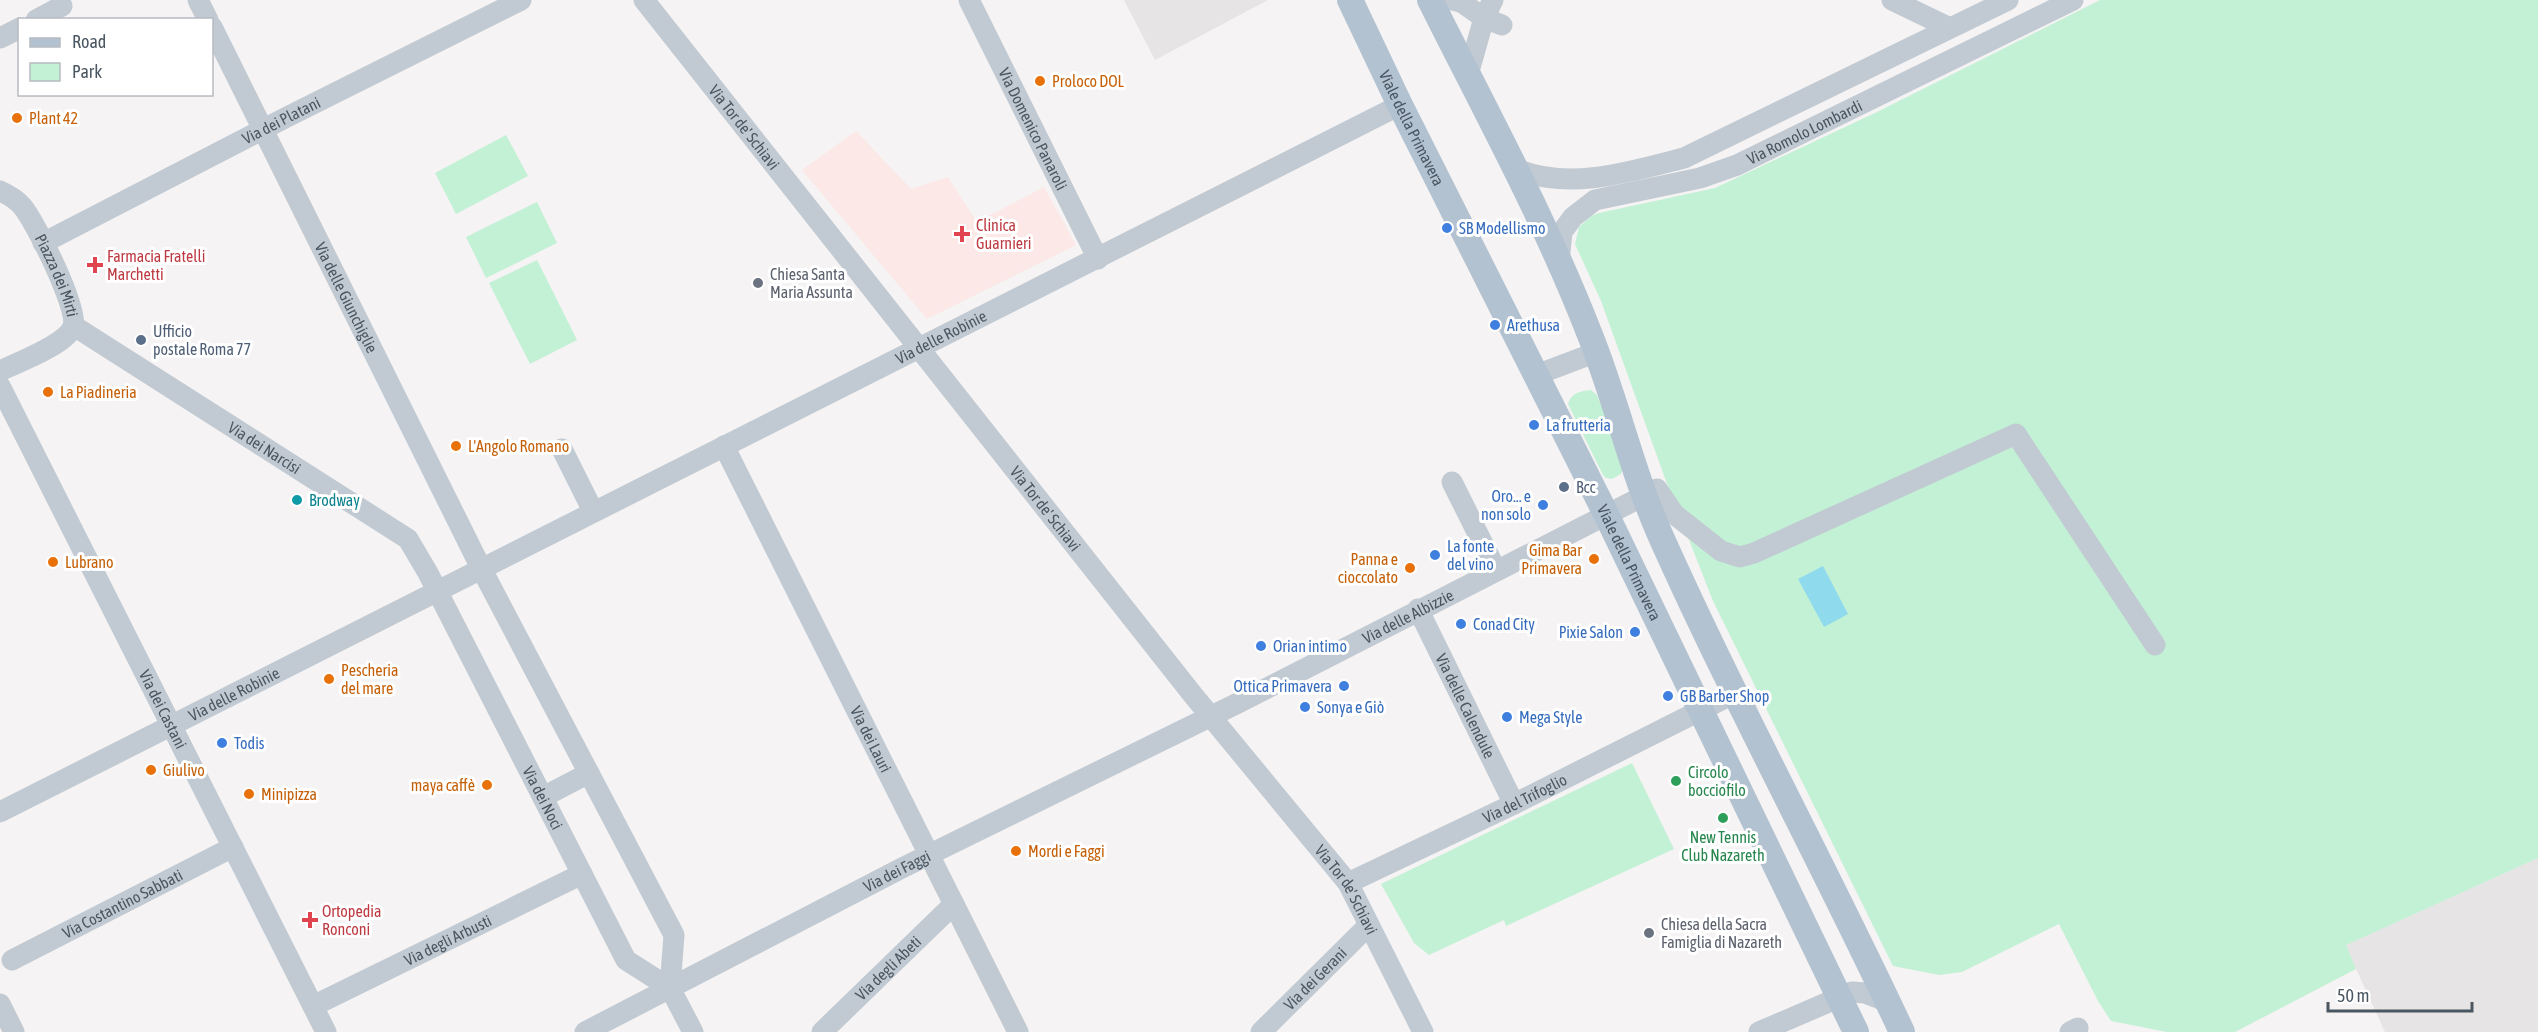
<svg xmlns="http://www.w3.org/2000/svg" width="2538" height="1032" viewBox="0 0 2538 1032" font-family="'Asap Condensed',sans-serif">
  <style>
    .education { fill: #e6e4e5 }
    .medical { fill: #fce8e6 }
    .green { fill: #c3f1d5 }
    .water { fill: #90daee }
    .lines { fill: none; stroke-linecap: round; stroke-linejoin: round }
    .minor { stroke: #c1cad2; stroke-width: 21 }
    .major { stroke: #b3c2d1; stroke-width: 26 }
    .food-dot { fill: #e8710a; stroke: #fff; stroke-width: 2 }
    .shop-dot { fill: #3f7fe0; stroke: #fff; stroke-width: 2 }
    .health-dot { fill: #e0444e; stroke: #fff; stroke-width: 2 }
    .worship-dot { fill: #6b7280; stroke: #fff; stroke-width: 2 }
    .service-dot { fill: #5c6f8a; stroke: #fff; stroke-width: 2 }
    .culture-dot { fill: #0f9aa8; stroke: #fff; stroke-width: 2 }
    .leisure-dot { fill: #2e9e5b; stroke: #fff; stroke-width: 2 }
    .labels { text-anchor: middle; stroke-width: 6; stroke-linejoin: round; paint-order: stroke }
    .food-label { font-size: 16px; fill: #c56008; stroke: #fff; text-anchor: start }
    .street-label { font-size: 16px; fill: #4a5661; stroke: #fff }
    .health-label { font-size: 16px; fill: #be3a42; stroke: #fff; text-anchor: start }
    .shop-label { font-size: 16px; fill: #366cbe; stroke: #fff; text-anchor: start }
    .worship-label { font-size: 16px; fill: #5b616d; stroke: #fff; text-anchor: start }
    .service-label { font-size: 16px; fill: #4e5e75; stroke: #fff; text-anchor: start }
    .culture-label { font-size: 16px; fill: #0d838f; stroke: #fff; text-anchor: start }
    .leisure-label { font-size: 16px; fill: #27864d; stroke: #fff; text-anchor: start }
  </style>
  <rect width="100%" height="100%" fill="#f5f3f3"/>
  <!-- education -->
  <path class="education" d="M1124,0H1268L1155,60Z
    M2538,858V1032H2385L2345,945Z"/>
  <!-- medical -->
  <path class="medical" d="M856,131L911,189L948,177L977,222L1044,187L1076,245L927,319L802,170Z"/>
  <!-- green -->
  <path class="green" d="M2100,0H2538V858L2346,945L2356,969L2235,1032H2167L2111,1021L2098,1001L2059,924L1962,972L1939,975L1893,966L1713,601L1666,481L1601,301L1575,244L1579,227L1591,216L1599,213L1715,188L1877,112Z
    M506,135L528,176L456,214L435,173Z
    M537,202L557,243L486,278L466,237Z
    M537,260L577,340L530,364L489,283Z
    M1591,390L1597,395L1624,464L1621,474L1612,479L1606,478L1603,475L1568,404C1571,393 1580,391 1591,390Z
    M1632,763L1674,849L1506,926L1504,920L1429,955L1414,943L1381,884Z"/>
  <!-- water -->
  <path class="water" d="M1823,566L1848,614L1824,627L1798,579Z"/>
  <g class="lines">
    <!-- minor -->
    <g class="minor">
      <path d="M198,0L208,20"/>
      <path id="s1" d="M644,0L1193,695L1348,883L1423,1032"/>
      <path id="s2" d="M969,0L1098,259"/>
      <path d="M1452,0L1461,2L1484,18L1502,25"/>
      <path d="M1892,0L1950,28"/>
      <path d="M36,20L62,6"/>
      <path id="s3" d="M212,27L481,568L674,935L670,988L693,1032"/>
      <path d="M0,38L20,28"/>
      <path d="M1468,75L1484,18L1493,0"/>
      <path d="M1516,169C1569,191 1630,172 1684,158L2008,0"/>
      <path id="s4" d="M0,191C9,195 16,199 22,206C35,221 80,311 73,327C65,345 19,362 0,371"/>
      <path id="s5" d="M43,243L287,117L521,0"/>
      <path id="s6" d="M1559,262L1562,232L1573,217L1595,200L1700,178L1737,165L2073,0"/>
      <path id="s7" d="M74,326L408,539L428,573L626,960L670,988"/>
      <path d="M1536,375L1597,352"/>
      <path id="s8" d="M0,386L326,1032"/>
      <path id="s9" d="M724,446L1018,1032"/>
      <path d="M562,449L593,511"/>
      <path d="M1452,482L1496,570"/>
      <path id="s10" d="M1418,609L1514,804"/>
      <path d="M543,797L589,773"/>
      <path id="s11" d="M0,812L1400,105"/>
      <path id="s12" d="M1348,883L1514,804L1735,693"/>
      <path id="s13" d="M12,960L233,847"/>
      <path d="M0,1004L14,1032"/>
      <path id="s14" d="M313,1006L582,874"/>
      <path id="s15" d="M585,1032L904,867L1236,704L1657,489L1674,514L1721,551L1740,557L1754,553L2016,434L2155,645"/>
      <path id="s16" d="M822,1032L954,904"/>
      <path id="s17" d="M1261,1032L1369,925"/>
      <path d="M1759,1032L1852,992L1865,993L1888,1002"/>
      <path d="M2070,1032L2078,1028"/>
    </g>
    <!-- major -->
    <g class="major">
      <path id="s18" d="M1350,0L1400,105L1606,514L1856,1032"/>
      <path d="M1430,0C1485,110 1545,219 1590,335C1617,402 1632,473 1662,539C1737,706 1825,867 1902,1032"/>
    </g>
  </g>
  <!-- markers -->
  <g class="food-dot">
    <circle cx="1040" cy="81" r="6"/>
    <circle cx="17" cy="118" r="6"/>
    <circle cx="48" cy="392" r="6"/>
    <circle cx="456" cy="446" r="6"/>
    <circle cx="1594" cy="559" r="6"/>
    <circle cx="53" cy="562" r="6"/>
    <circle cx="1410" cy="568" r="6"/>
    <circle cx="329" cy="679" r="6"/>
    <circle cx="151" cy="770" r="6"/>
    <circle cx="487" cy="785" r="6"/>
    <circle cx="249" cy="794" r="6"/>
    <circle cx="1016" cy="851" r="6"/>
  </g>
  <g class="shop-dot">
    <circle cx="1447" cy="228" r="6"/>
    <circle cx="1495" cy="325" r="6"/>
    <circle cx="1534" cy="425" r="6"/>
    <circle cx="1543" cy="505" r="6"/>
    <circle cx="1435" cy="555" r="6"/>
    <circle cx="1461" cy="624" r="6"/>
    <circle cx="1635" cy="632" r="6"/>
    <circle cx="1261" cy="646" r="6"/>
    <circle cx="1344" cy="686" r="6"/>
    <circle cx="1668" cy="696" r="6"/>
    <circle cx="1305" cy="707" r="6"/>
    <circle cx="1507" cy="717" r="6"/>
    <circle cx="222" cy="743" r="6"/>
  </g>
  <g class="health-dot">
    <path d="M959 225h6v6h6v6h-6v6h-6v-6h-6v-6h6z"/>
    <path d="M92 256h6v6h6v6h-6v6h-6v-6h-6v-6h6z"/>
    <path d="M307 911h6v6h6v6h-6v6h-6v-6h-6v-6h6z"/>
  </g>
  <g class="worship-dot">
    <circle cx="758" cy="283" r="6"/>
    <circle cx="1649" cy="933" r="6"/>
  </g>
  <g class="service-dot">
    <circle cx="141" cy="340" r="6"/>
    <circle cx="1564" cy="487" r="6"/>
  </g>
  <circle class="culture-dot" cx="297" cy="500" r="6"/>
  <g class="leisure-dot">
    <circle cx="1676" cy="781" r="6"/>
    <circle cx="1723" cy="818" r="6"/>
  </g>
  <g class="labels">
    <!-- food labels -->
    <g class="food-label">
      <text x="1052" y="87">Proloco DOL</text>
      <text x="29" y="124">Plant 42</text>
      <text x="60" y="398">La Piadineria</text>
      <text x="468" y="452">L'Angolo Romano</text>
      <text x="1582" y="556" text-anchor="end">Gima Bar<tspan x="1582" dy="18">Primavera</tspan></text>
      <text x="1398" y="565" text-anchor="end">Panna e<tspan x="1398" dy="18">cioccolato</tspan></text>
      <text x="65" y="568">Lubrano</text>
      <text x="341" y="676">Pescheria<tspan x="341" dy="18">del mare</tspan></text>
      <text x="163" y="776">Giulivo</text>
      <text x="475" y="791" text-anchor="end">maya caffè</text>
      <text x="261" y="800">Minipizza</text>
      <text x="1028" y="857">Mordi e Faggi</text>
    </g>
    <!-- street labels -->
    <g class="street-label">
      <text dy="6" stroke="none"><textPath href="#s5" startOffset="268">Via dei Platani</textPath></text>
      <text dy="6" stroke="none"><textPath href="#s1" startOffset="162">Via Tor de' Schiavi</textPath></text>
      <text dy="6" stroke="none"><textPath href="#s18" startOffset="142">Viale della Primavera</textPath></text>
      <text dy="6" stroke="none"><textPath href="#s2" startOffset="144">Via Domenico Panaroli</textPath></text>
      <text dy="6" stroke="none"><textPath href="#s6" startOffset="298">Via Romolo Lombardi</textPath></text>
      <text dy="6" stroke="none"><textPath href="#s4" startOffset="105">Piazza dei Mirti</textPath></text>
      <text dy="6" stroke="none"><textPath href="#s3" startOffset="302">Via delle Giunchiglie</textPath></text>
      <text dy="6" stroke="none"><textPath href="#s11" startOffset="1054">Via delle Robinie</textPath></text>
      <text dy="6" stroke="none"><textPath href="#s7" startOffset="226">Via dei Narcisi</textPath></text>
      <text dy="6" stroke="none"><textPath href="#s1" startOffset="648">Via Tor de' Schiavi</textPath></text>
      <text dy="6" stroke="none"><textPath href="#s18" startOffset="628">Viale della Primavera</textPath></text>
      <text dy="6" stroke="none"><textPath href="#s15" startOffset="922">Via delle Albizzie</textPath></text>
      <text dy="6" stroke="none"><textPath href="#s11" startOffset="262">Via delle Robinie</textPath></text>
      <text dy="6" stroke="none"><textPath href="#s10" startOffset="108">Via delle Calendule</textPath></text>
      <text dy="6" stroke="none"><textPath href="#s8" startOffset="362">Via dei Castani</textPath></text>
      <text dy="6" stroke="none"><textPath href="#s9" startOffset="328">Via dei Lauri</textPath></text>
      <text dy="6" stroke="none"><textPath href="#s7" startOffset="688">Via dei Noci</textPath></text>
      <text dy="6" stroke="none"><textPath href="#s12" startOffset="196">Via del Trifoglio</textPath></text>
      <text dy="6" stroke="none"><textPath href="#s15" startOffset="351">Via dei Faggi</textPath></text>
      <text dy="6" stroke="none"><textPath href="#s1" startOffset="1134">Via Tor de' Schiavi</textPath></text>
      <text dy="6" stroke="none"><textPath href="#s13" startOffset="124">Via Costantino Sabbati</textPath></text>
      <text dy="6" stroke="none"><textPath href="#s14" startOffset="150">Via degli Arbusti</textPath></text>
      <text dy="6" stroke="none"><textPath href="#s16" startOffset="92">Via degli Abeti</textPath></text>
      <text dy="6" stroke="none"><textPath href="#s17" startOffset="76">Via dei Gerani</textPath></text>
    </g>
    <!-- health labels -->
    <g class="health-label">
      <text x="976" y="231">Clinica<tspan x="976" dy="18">Guarnieri</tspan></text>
      <text x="107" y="262">Farmacia Fratelli<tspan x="107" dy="18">Marchetti</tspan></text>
      <text x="322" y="917">Ortopedia<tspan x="322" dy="18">Ronconi</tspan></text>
    </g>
    <!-- shop labels -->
    <g class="shop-label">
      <text x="1459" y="234">SB Modellismo</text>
      <text x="1507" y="331">Arethusa</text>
      <text x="1546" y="431">La frutteria</text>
      <text x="1531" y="502" text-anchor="end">Oro... e<tspan x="1531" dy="18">non solo</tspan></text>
      <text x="1447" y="552">La fonte<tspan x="1447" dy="18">del vino</tspan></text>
      <text x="1473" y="630">Conad City</text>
      <text x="1623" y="638" text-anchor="end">Pixie Salon</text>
      <text x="1273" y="652">Orian intimo</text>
      <text x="1332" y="692" text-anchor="end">Ottica Primavera</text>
      <text x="1680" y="702">GB Barber Shop</text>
      <text x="1317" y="713">Sonya e Giò</text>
      <text x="1519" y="723">Mega Style</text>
      <text x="234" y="749">Todis</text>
    </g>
    <!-- worship labels -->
    <g class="worship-label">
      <text x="770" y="280">Chiesa Santa<tspan x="770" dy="18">Maria Assunta</tspan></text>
      <text x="1661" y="930">Chiesa della Sacra<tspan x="1661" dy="18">Famiglia di Nazareth</tspan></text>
    </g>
    <!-- service labels -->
    <g class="service-label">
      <text x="153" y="337">Ufficio<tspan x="153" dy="18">postale Roma 77</tspan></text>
      <text x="1576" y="493">Bcc</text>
    </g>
    <!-- culture labels -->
    <g class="culture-label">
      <text x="309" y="506">Brodway</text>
    </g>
    <!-- leisure labels -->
    <g class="leisure-label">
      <text x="1688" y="778">Circolo<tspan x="1688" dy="18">bocciofilo</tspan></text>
      <text x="1723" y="843" text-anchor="middle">New Tennis<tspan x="1723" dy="18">Club Nazareth</tspan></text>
    </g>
  </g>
  <!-- legend -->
  <rect x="18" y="18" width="195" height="78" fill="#ffffff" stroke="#b7bbc0" stroke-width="1.5"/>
  <rect x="30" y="38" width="30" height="9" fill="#b3c2d1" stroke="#b7bbc0" stroke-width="1.5"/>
  <text x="72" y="48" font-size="18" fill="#4a5661">Road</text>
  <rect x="30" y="63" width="30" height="18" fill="#c3f1d5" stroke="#b7bbc0" stroke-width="1.5"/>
  <text x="72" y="78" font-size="18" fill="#4a5661">Park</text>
  <!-- scale -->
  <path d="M2328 1002v9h144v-9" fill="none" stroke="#4a5661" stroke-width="3"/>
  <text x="2337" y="1002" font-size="18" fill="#4a5661" stroke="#ffffff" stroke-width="4.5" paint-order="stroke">50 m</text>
</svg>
